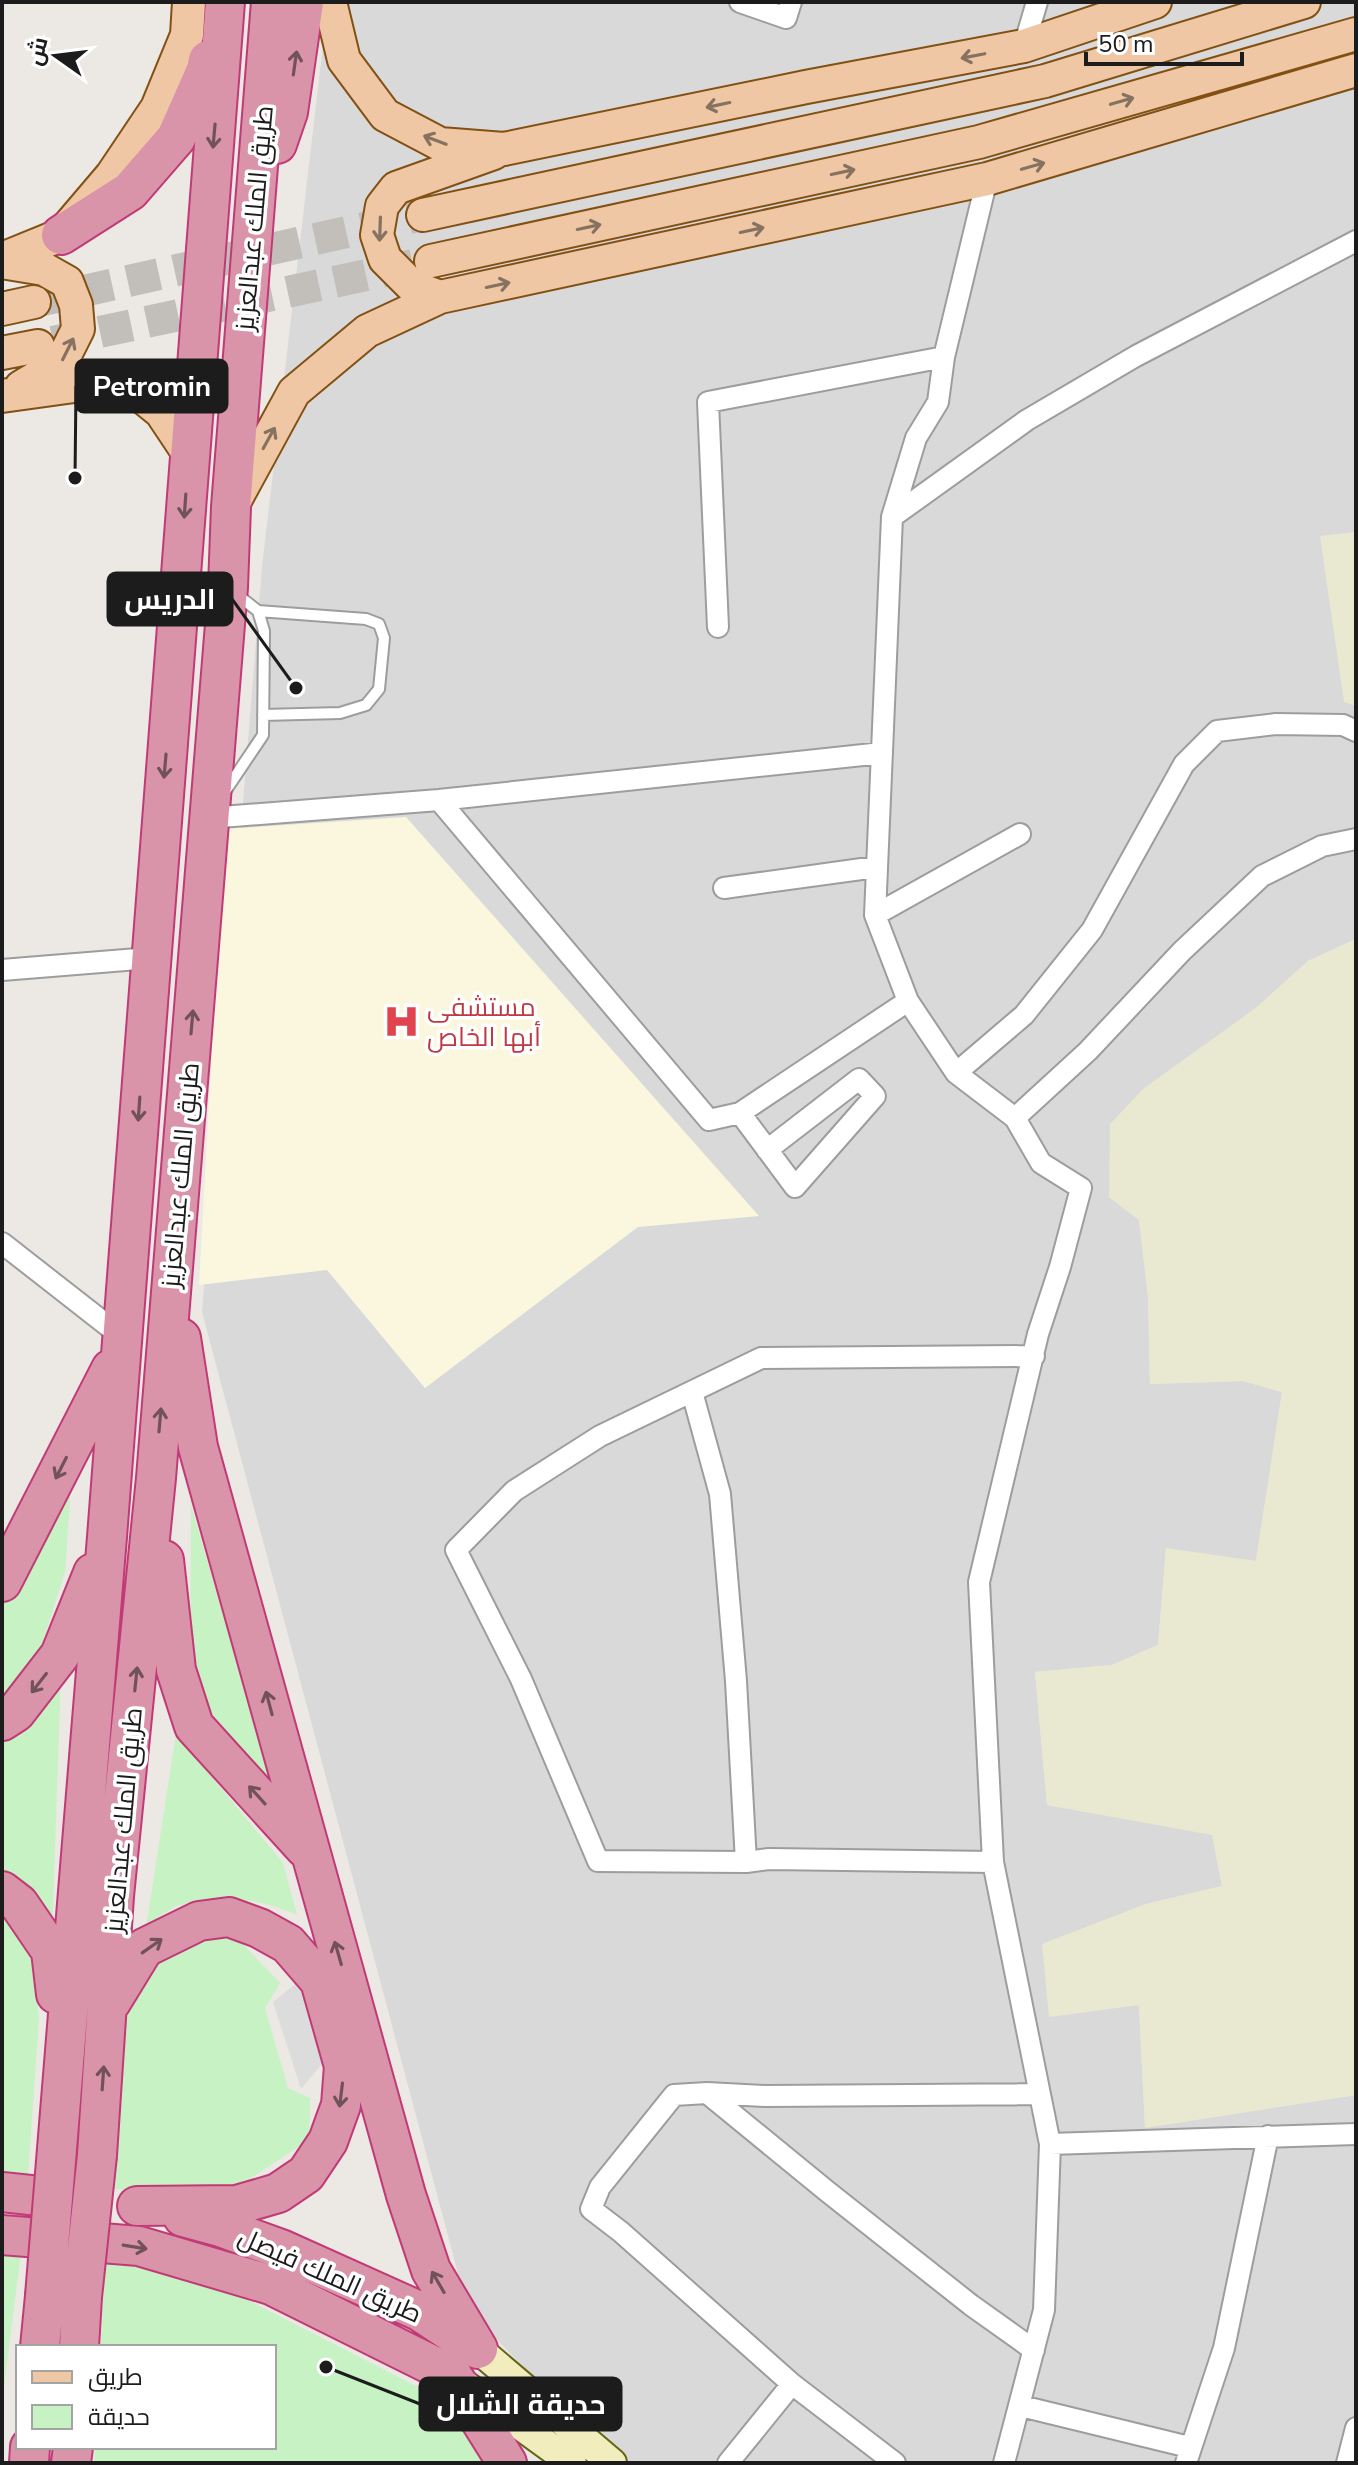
<svg xmlns="http://www.w3.org/2000/svg" width="1358" height="2465" viewBox="0 0 1358 2465" font-family="'Nunito Sans',Cairo,sans-serif">
  <style>
    .residential { fill: #dad9d9 }
    .education { fill: #faf7de }
    .farmland { fill: #e9e8d0 }
    .park { fill: #c6f2c4 }
    .parking { fill: #dcdcdc }
    .lines { fill: none; stroke-linecap: round; stroke-linejoin: round }
    .primary-tunnel { stroke: #c2bfbb; stroke-width: 32; stroke-dasharray: 32 16; stroke-linecap: butt }
    .lane-casing { stroke: #9d9d9d; stroke-width: 14 }
    .street-casing { stroke: #9d9d9d; stroke-width: 24 }
    .secondary-casing { stroke: #646412; stroke-width: 32 }
    .primary-casing { stroke: #825012; stroke-width: 36 }
    .highway-casing { stroke: #c13a77; stroke-width: 42 }
    .lane { stroke: #fff; stroke-width: 10 }
    .street { stroke: #fff; stroke-width: 20 }
    .secondary { stroke: #f1edbc; stroke-width: 28 }
    .primary { stroke: #efc7a5; stroke-width: 32 }
    .highway { stroke: #da94a9; stroke-width: 38 }
    .highway-bridge-casing { stroke: #c13a77; stroke-width: 42; stroke-linecap: butt }
    .highway-bridge { stroke: #da94a9; stroke-width: 38 }
    .oneway { stroke: #867260 }
    .oneway2 { stroke: #71525b }
    .labels { text-anchor: middle; stroke-width: 7; stroke-linejoin: round; paint-order: stroke }
    .street-label { font-size: 26px; fill: #1c1c1c; stroke: #fff }
    .health-label { font-size: 26px; fill: #be3a42; stroke: #fff; text-anchor: start }
    .leader { fill: none; stroke: #1c1c1c; stroke-width: 3 }
    .callout-dot { fill: #1c1c1c; stroke: #fff; stroke-width: 3 }
    .callout { fill: #1c1c1c; stroke: #1c1c1c; stroke-width: 3 }
    .callout-label { font-size: 28px; text-anchor: middle; font-weight: bold; fill: #fff }
  </style>
  <rect width="100%" height="100%" fill="#ece8e3"/>
  <!-- residential -->
  <path class="residential" d="M328,2H1356V939L1308,961L1257,1007L1109,1197L1139,1220L1148,1296L1150,1384L1243,1381L1282,1392L1256,1561L1166,1549L1158,1645L1112,1665L1035,1672L1047,1805L1212,1834L1222,1886L1146,1904L1043,1944L1139,2005L1145,2127L1356,2095V2463H612L467,2307L202,1312L262,567Z"/>
  <!-- education -->
  <path class="education" d="M406,817L759,1216L638,1227L425,1388L327,1270L199,1285L224,829Z"/>
  <!-- farmland -->
  <path class="farmland" d="M1356,532V706L1344,702L1320,536Z
    M1356,939V2095L1145,2128L1139,2005L1049,2017L1042,1944L1146,1904L1222,1886L1212,1835L1047,1805L1035,1672L1112,1665L1158,1645L1166,1548L1256,1561L1282,1392L1243,1381L1150,1384L1148,1296L1139,1220L1109,1197L1110,1124L1143,1089L1257,1007L1308,961Z"/>
  <!-- park -->
  <path class="park" d="M72,1472L65,1572L28,1687L2,1710V1603Z
    M191,1506L273,1784L201,1701L190,1669Z
    M61,1674L52,1935L2,1875V1732Z
    M176,1734L283,1863L297,1915C260,1898 217,1893 177,1906C166,1910 155,1921 146,1928Z
    M2,1910L22,1938L33,1964L39,2017L28,2176L2,2174Z
    M205,1937L238,1939L280,1983L265,2008L288,2088L310,2098L309,2140L251,2178L222,2189L150,2195L112,2188L119,2012L150,1969L176,1950Z
    M21,2252L2,2402V2255Z
    M105,2258L187,2269L418,2387L462,2424L488,2463H94L95,2447H274V2347H101Z"/>
  <!-- parking -->
  <path class="parking" d="M304,1977L326,2059L301,2089L273,2002Z"/>
  <g class="lines">
    <!-- primary-tunnel -->
    <path class="primary-tunnel" d="M34,302L423,215
      M53,342L418,264"/>
    <defs>
      <path id="lane" d="M258,611L366,619L379,624L384,638L379,689L366,705L340,713L263,715
        M224,793L263,735L264,631L258,611L235,593"/>
      <path id="street" d="M740,2L786,18L791,2
        M1024,46L1037,2
        M987,179L944,357L938,402L916,438L892,517L875,915L908,1001L956,1073L1015,1118L1041,1163L1081,1188L1060,1267L1038,1334L979,1582L993,1862L1050,2144L1044,2310L1004,2463
        M892,517L1027,420L1136,356L1356,241
        M718,627L708,402L944,357
        M439,800L709,1120L740,1113L795,1187L875,1096L859,1079L767,1150
        M208,818L439,800L882,753
        M724,888L876,867
        M875,915L1020,834
        M2,970L150,958
        M956,1073L1024,1015L1092,930L1184,764L1217,731L1276,724L1343,725L1356,731
        M740,1113L908,1001
        M1015,1118L1088,1051L1182,951L1262,876L1322,846L1356,839
        M2,1243L121,1336
        M692,1392L720,1494L736,1681L746,1862
        M993,1862L769,1859L746,1862L598,1861L521,1679L456,1550L514,1491L600,1436L761,1358L1034,1356
        M707,2093L766,2096L1039,2094
        M1050,2144L1356,2134
        M1021,2406L1189,2447
        M728,2463L792,2384
        M895,2463L792,2384L621,2232L591,2209L600,2187L674,2095L707,2093L828,2192L971,2305L1034,2350
        M1186,2463L1224,2348L1268,2136
        M1347,2463L1356,2428"/>
      <path id="secondary" d="M478,2349L612,2463
        M465,2385L572,2463"/>
      <path id="primary" d="M330,2L344,60L385,115L440,144L504,149L806,87L1024,46L1155,2
        M423,215L1045,81L1304,2
        M2,259L61,235L112,175L157,108L187,35L189,2
        M431,261L979,142L1356,34
        M2,262L44,269L67,282L76,305L78,329L61,363L21,387
        M440,297L413,287L385,259L377,235L382,206L396,188L494,153
        M2,309L34,302
        M2,353L38,346
        M2,396L103,382L140,395L161,412L189,454
        M233,504L294,392L367,331L440,297L987,179L1356,70"/>
      <path id="highway" d="M277,144L288,112L304,2
        M61,235L130,191L176,138L206,70L208,60
        M181,1338L198,1447L406,2195L431,2270L478,2349
        M164,1560L176,1670L194,1726L305,1848
        M2,1582L111,1369
        M2,1721L16,1712L60,1655L93,1573
        M2,1891L19,1904L51,1951L56,1994
        M111,2002L144,1948L199,1921L229,1917L259,1928L288,1944L320,1981L344,2066L341,2105L328,2141L306,2174L278,2193L237,2205L137,2206
        M57,2149L107,1537L225,2
        M97,2155L114,1896L156,1478L228,587L231,507L271,2
        M2,2192L87,2201
        M183,2217L220,2227L281,2249L419,2311L469,2344
        M2,2235L139,2246L271,2285L452,2375L507,2463
        M40,2347L45,2296
        M79,2347L82,2297
        M29,2463L30,2447
        M71,2463L73,2447"/>
    </defs>
    <!-- lane casing -->
    <use href="#lane" class="lane-casing"/>
    <!-- street casing -->
    <use href="#street" class="street-casing"/>
    <!-- secondary casing -->
    <use href="#secondary" class="secondary-casing"/>
    <!-- primary casing -->
    <use href="#primary" class="primary-casing"/>
    <!-- highway casing -->
    <use href="#highway" class="highway-casing"/>
    <!-- lane -->
    <use href="#lane" class="lane"/>
    <!-- street -->
    <use href="#street" class="street"/>
    <!-- secondary -->
    <use href="#secondary" class="secondary"/>
    <!-- primary -->
    <use href="#primary" class="primary"/>
    <!-- highway -->
    <use href="#highway" class="highway"/>
    <defs>
      <path id="highway-bridge" d="M45,2296L57,2149
        M82,2297L97,2155"/>
    </defs>
    <!-- highway-bridge casing -->
    <use href="#highway-bridge" class="highway-bridge-casing"/>
    <!-- highway-bridge -->
    <use href="#highway-bridge" class="highway-bridge"/>
  </g>
  <!-- one-way arrows -->
  <defs><path id="oneway-shaft" d="M-6 0H5M1.5-3L5.5 0L1.5 3" fill="none" stroke-width="1.6" stroke-linecap="round" stroke-linejoin="round" transform="scale(2)"/></defs>
  <g class="oneway">
    <use href="#oneway-shaft" transform="translate(973 56) rotate(169)"/>
    <use href="#oneway-shaft" transform="translate(1122 101) rotate(-16)"/>
    <use href="#oneway-shaft" transform="translate(718 105) rotate(168)"/>
    <use href="#oneway-shaft" transform="translate(435 140) rotate(-159)"/>
    <use href="#oneway-shaft" transform="translate(1033 166) rotate(-16)"/>
    <use href="#oneway-shaft" transform="translate(843 172) rotate(-12)"/>
    <use href="#oneway-shaft" transform="translate(589 227) rotate(-12)"/>
    <use href="#oneway-shaft" transform="translate(380 229) rotate(92)"/>
    <use href="#oneway-shaft" transform="translate(752 230) rotate(-12)"/>
    <use href="#oneway-shaft" transform="translate(498 285) rotate(-12)"/>
    <use href="#oneway-shaft" transform="translate(68 349) rotate(-63)"/>
    <use href="#oneway-shaft" transform="translate(269 438) rotate(-61)"/>
  </g>
  <g class="oneway2">
    <use href="#oneway-shaft" transform="translate(295 63) rotate(-82)"/>
    <use href="#oneway-shaft" transform="translate(214 136) rotate(95)"/>
    <use href="#oneway-shaft" transform="translate(185 506) rotate(94)"/>
    <use href="#oneway-shaft" transform="translate(165 766) rotate(95)"/>
    <use href="#oneway-shaft" transform="translate(192 1022) rotate(-85)"/>
    <use href="#oneway-shaft" transform="translate(139 1109) rotate(94)"/>
    <use href="#oneway-shaft" transform="translate(160 1420) rotate(-85)"/>
    <use href="#oneway-shaft" transform="translate(61 1468) rotate(117)"/>
    <use href="#oneway-shaft" transform="translate(136 1679) rotate(-84)"/>
    <use href="#oneway-shaft" transform="translate(39 1683) rotate(128)"/>
    <use href="#oneway-shaft" transform="translate(269 1703) rotate(-105)"/>
    <use href="#oneway-shaft" transform="translate(257 1795) rotate(-132)"/>
    <use href="#oneway-shaft" transform="translate(152 1946) rotate(-35)"/>
    <use href="#oneway-shaft" transform="translate(338 1953) rotate(-106)"/>
    <use href="#oneway-shaft" transform="translate(103 2078) rotate(-86)"/>
    <use href="#oneway-shaft" transform="translate(341 2095) rotate(97)"/>
    <use href="#oneway-shaft" transform="translate(135 2247) rotate(9)"/>
    <use href="#oneway-shaft" transform="translate(438 2282) rotate(-120)"/>
  </g>
  <!-- icons -->
  <defs>
    <symbol id="hospital-bare" viewBox="-9 -9 18 18"><path d="M-5-5h3v3.5h4V-5h3V5h-3V1.5h-4V5h-3Z" fill="#e0444e" stroke="#fff" stroke-width="2.5" paint-order="stroke"/></symbol>
  </defs>
  <g fill-rule="evenodd">
    <use href="#hospital-bare" x="376" y="996" width="51" height="51"/>
  </g>
  <g class="labels">
    <!-- street labels -->
    <g class="street-label">
      <text transform="translate(254 218) rotate(-85)" y="9">طريق الملك عبدالعزيز</text>
      <text transform="translate(180 1175) rotate(-85)" y="9">طريق الملك عبدالعزيز</text>
      <text transform="translate(123 1820) rotate(-85)" y="9">طريق الملك عبدالعزيز</text>
      <text transform="translate(330 2275) rotate(24)" y="9">طريق الملك فيصل</text>
    </g>
    <!-- health labels -->
    <g class="health-label">
      <text x="427" y="1016">مستشفى<tspan x="427" dy="30">أبها الخاص</tspan></text>
    </g>
  </g>
  <!-- callouts -->
  <path class="leader" d="M75 478L76 386M296 688L232 599M326 2367L420 2404"/>
  <g class="callout-dot">
    <circle cx="75" cy="478" r="8"/>
    <circle cx="296" cy="688" r="8"/>
    <circle cx="326" cy="2367" r="8"/>
  </g>
  <g class="callout">
    <rect x="76" y="360" width="151" height="52" rx="8"/>
    <rect x="108" y="573" width="124" height="52" rx="8"/>
    <rect x="420" y="2378" width="201" height="52" rx="8"/>
  </g>
  <g class="callout-label">
    <text x="152" y="396">Petromin</text>
    <text x="170" y="609">الدريس</text>
    <text x="521" y="2414">حديقة الشلال</text>
  </g>
  <!-- border -->
  <rect width="1358" height="2465" fill="none" stroke="#1c1c1c" stroke-width="8"/>
  <!-- legend -->
  <rect x="16" y="2345" width="260" height="104" fill="#ffffff" stroke="#a4a4a4" stroke-width="2"/>
  <rect x="32" y="2371" width="40" height="12" fill="#efc7a5" stroke="#a4a4a4" stroke-width="2"/>
  <text x="88" y="2385" font-size="24" fill="#1c1c1c">طريق</text>
  <rect x="32" y="2405" width="40" height="24" fill="#c6f2c4" stroke="#a4a4a4" stroke-width="2"/>
  <text x="88" y="2425" font-size="24" fill="#1c1c1c">حديقة</text>
  <!-- north arrow -->
  <g transform="translate(56 56) rotate(284)" stroke="#ffffff" stroke-width="6" paint-order="stroke">
  <path d="M0-6L14 30L0 20L-14 30Z" fill="#1c1c1c"/>
  <text y="-12" font-size="22" font-weight="bold" text-anchor="middle" fill="#1c1c1c">ش</text>
  </g>
  <!-- scale -->
  <path d="M1086 52v12h156v-12" fill="none" stroke="#1c1c1c" stroke-width="4"/>
  <text x="1098" y="52" font-size="24" fill="#1c1c1c" stroke="#ffffff" stroke-width="6" paint-order="stroke">50 m</text>
</svg>
